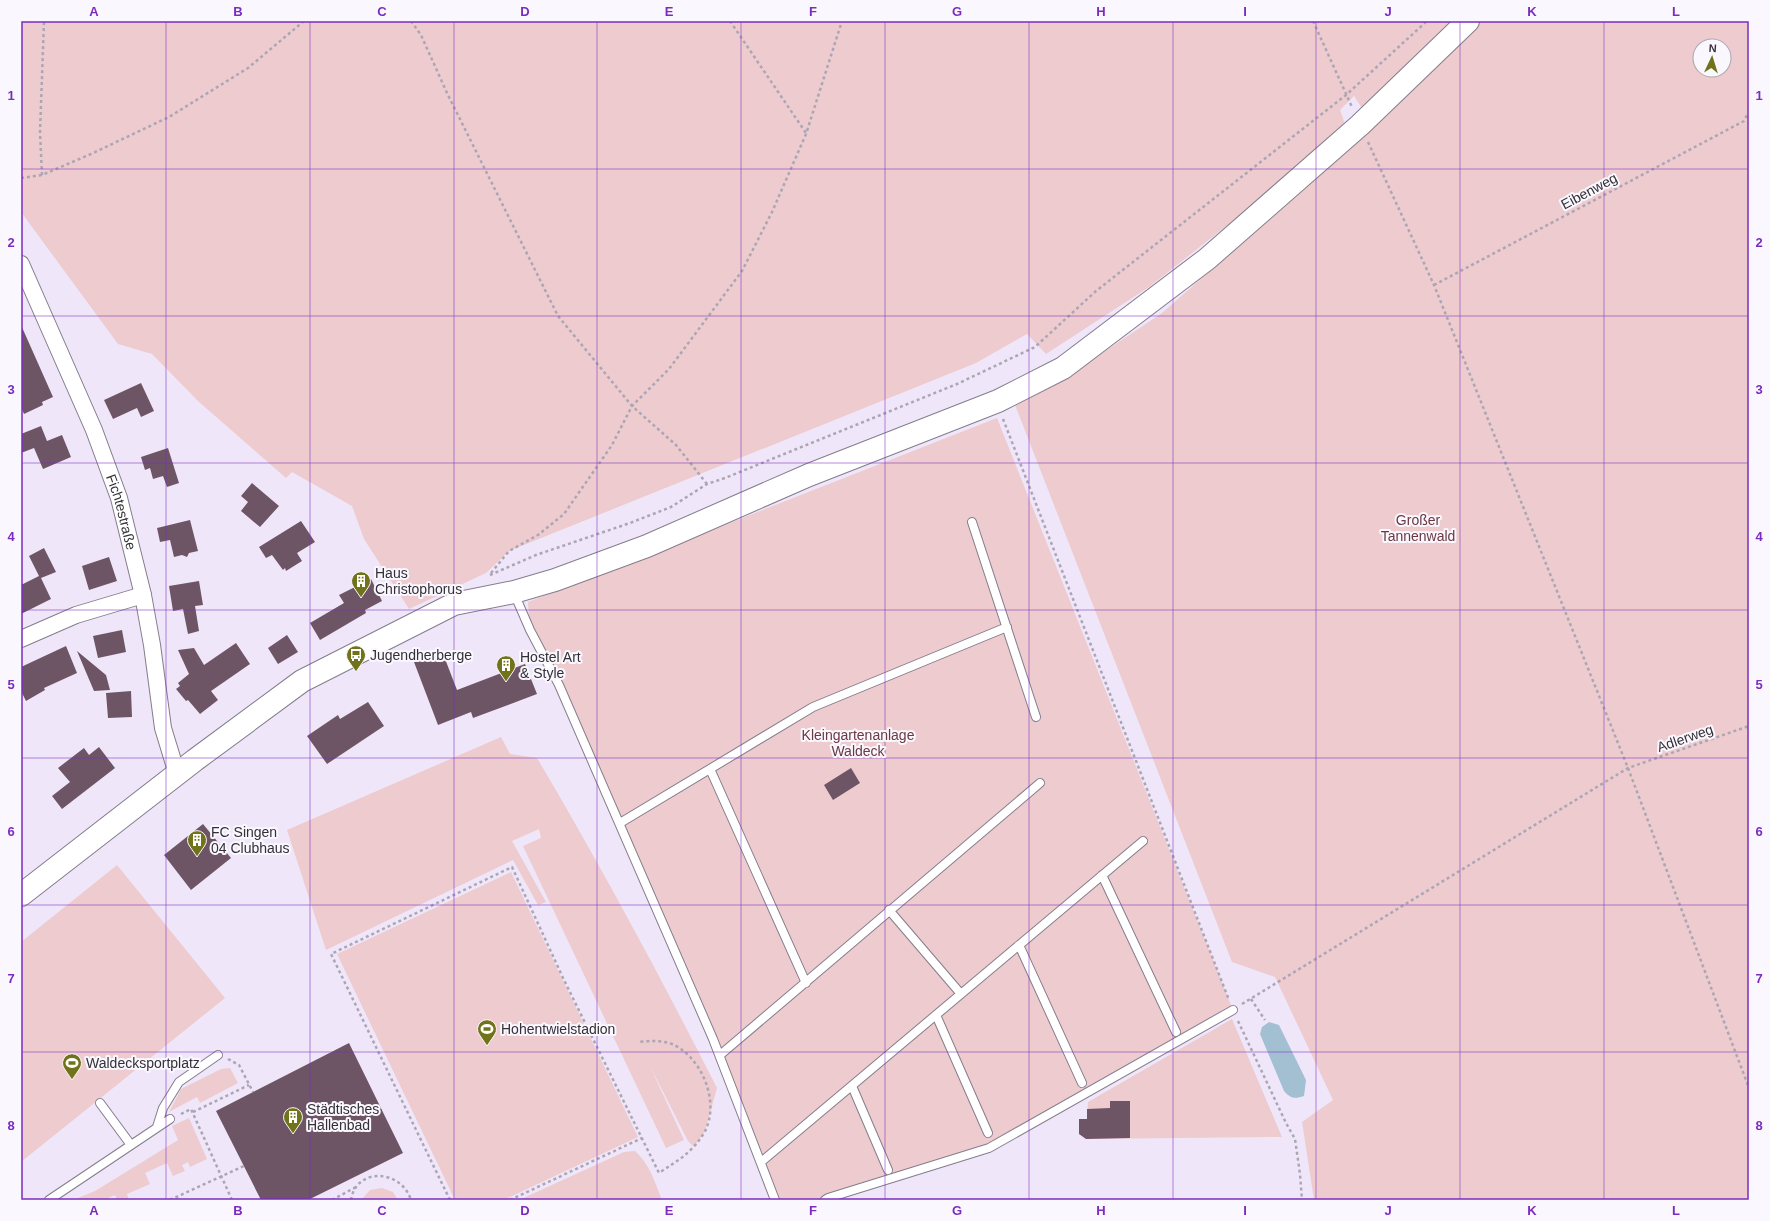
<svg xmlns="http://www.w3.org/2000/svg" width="1770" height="1221" viewBox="0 0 1770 1221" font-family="Helvetica,sans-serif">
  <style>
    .green { fill: #edcbce; fill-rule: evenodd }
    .water { fill: #a3bfd2 }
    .building { fill: #6e5566 }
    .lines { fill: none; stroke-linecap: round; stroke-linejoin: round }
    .lane-casing { stroke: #847d8c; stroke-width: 10 }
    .street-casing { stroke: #847d8c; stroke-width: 18 }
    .secondary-casing { stroke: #847d8c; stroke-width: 24 }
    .path { stroke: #aca6b4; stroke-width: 2.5; stroke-dasharray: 3 3; stroke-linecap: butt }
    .lane { stroke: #fff; stroke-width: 8 }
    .street { stroke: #fff; stroke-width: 16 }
    .secondary { stroke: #fff; stroke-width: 22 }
    .grid { fill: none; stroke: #7b2cbf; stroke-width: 1; stroke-opacity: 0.55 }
    .labels { text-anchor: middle; stroke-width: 4; stroke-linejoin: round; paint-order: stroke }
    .street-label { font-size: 14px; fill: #333037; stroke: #faf7fe }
    .park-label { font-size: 14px; fill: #6b3940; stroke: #faf7fe }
    .poi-label { font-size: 14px; fill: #333037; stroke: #faf7fe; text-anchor: start }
    .neatline { fill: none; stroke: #7b2cbf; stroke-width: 1.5 }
    .grid-label { font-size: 13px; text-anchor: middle; font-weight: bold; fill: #7b2cbf }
  </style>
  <rect width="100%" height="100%" fill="#efe7f9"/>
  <!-- green -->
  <path class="green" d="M21,21H1452L1363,110L1354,96L1340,110L1346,127L1239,216L1149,287L1046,354L1027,334L976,363L509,551L486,573L409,609L364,539L352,506L292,472L286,478L198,401L152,354L118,344L21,212Z
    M1482,21H1749V1200H1314L1302,1122L1333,1100L1275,977L1232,962L1015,405L1053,386L1162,313L1359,140ZM1700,46H1724V70H1700Z
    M997,418L1233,1010L989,1148L817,1200H785L774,1197L713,1039L530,630L528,602Z
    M501,737L510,754L537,758C601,866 660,976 717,1088L705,1131L694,1147L688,1141L649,1064L684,1140L666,1148L523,846L541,838L539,829L512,841L546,902L538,905L513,860L326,950L287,830Z
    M117,865L225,998L21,1162V942Z
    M511,872L638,1137L504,1200H455L337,954Z
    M1232,1019L1282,1137L1086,1139L1088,1102Z
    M230,1068L238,1083L200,1103L197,1097L169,1112L181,1089L221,1069Z
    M189,1118L207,1159L190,1167L188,1162L182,1165L185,1171L173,1176L167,1163L145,1173L150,1184L127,1194L129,1200H117L115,1195L104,1200H73L95,1191L178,1140L172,1126Z
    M635,1151C650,1164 655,1183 662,1200H519L624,1152Z
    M382,1188L393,1192L398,1200H361L370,1190Z"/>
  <!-- water -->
  <path class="water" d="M1269,1022L1279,1025L1306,1080L1304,1096C1295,1099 1291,1099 1284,1091L1260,1034L1262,1027Z"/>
  <!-- building -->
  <path class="building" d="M21,325L53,397L42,402L43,405L24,414L21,407Z
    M141,383L154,411L141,417L137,408L113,419L104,400Z
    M41,426L47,441L62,435L71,457L43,469L34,448L21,453V434Z
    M168,448L179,483L167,487L163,476L153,479L150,468L145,470L141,457Z
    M252,483L279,506L260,527L241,511L248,502L241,496Z
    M190,520L198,551L189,553L187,557L182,555L174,557L170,540L160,542L157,528Z
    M301,521L315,542L297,553L302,561L286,571L285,568L283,570L272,555L266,558L259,547Z
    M44,548L56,572L41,578L51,599L21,614V585L39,576L29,556Z
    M109,557L117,581L89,590L82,566Z
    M371,579L382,601L365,610L366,613L320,640L310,623L344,603L339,595Z
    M199,581L203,605L195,606L199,631L188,634L183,609L173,611L169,586Z
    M122,630L126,652L98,658L93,636Z
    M287,635L298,652L278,664L268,648Z
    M236,643L250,664L211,691L218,700L200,714L188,700L186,701L176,689L180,686L178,683L189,674L178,650L194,648L204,665Z
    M66,646L77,673L44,688L45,690L26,701L21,691V667Z
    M77,651L106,675L110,690L94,691Z
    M442,651L457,690L525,664L537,694L473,718L471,712L438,725L414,662Z
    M131,691L132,717L108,718L106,693Z
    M368,702L384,726L327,764L307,736L338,715L340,719Z
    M99,747L115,768L62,809L52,796L70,782L58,768L84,748L89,755Z
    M851,768L860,783L833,800L824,785Z
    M203,824L231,858L191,890L164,855Z
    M349,1043L403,1153L308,1200H261L216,1111Z
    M1110,1101H1130V1138L1086,1139L1079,1134V1119H1087V1109L1110,1108Z"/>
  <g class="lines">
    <defs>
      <path id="lane" d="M972,522L1036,717
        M514,593L530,630L559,685L713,1039L775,1200
        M710,769L806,983
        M620,823L813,707L1007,627
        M1102,875L1176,1032
        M889,910L961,994
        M1019,945L1082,1083
        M936,1015L988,1133
        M720,1055L1040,783
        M852,1086L888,1170
        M100,1103L131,1145
        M157,1127L163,1108L179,1082L218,1055
        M761,1162L1143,841
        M49,1200L170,1119
        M825,1200L828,1198L989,1148L1233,1010"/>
      <g id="street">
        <path id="s1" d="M21,264L94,430L119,498L143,595L152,645L163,728L177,774"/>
        <path d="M21,639L76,615L143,595"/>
      </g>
      <path id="secondary" d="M21,895L195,760L302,681L454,604L514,592L555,580L647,546L809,475L998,401L1063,368L1207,259L1360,125L1468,21"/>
    </defs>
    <!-- lane casing -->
    <use href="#lane" class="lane-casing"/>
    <!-- street casing -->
    <use href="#street" class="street-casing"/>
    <!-- secondary casing -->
    <use href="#secondary" class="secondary-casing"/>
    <!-- path -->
    <path class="path" d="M411,21L421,35L447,93L558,316L632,406L676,445L707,484
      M730,21L806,133
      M1313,21L1352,107
      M1368,142L1434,285L1628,768L1749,1088
      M42,175L40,132L44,21
      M21,178L42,175L91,154L169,117L248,68L304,21
      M1434,285L1744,121L1749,111
      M1003,419L1229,1000
      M491,573L509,551L538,535L564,514L612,445L632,406L669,369L742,271L772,212L806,134L842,21
      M490,575L536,555L630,523L671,507L707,484L725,478L957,384L1035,347L1096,291L1346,95L1427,21
      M1251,999L1265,1020
      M1242,1004L1628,768L1749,726
      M1238,1021L1286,1123L1295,1139L1300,1174L1302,1200
      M228,1059L239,1065L253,1092
      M193,1112L249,1085
      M181,1114L191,1109L232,1200
      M170,1200L244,1166
      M332,1200L356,1187
      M351,1200C356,1167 401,1169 411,1200
      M450,1200L331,954L512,867L564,980L659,1173C678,1160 691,1154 704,1133C721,1103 702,1057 672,1044C661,1040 650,1041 638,1042
      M510,1200L642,1138"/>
    <!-- lane -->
    <use href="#lane" class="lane"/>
    <!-- street -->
    <use href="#street" class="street"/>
    <!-- secondary -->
    <use href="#secondary" class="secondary"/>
  </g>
  <!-- grid -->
  <path class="grid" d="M166,21V1200M310,21V1200M454,21V1200M597,21V1200M741,21V1200M885,21V1200M1029,21V1200M1173,21V1200M1316,21V1200M1460,21V1200M1604,21V1200M21,169H1749M21,316H1749M21,463H1749M21,610H1749M21,758H1749M21,905H1749M21,1052H1749"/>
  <!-- icons -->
  <defs>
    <symbol id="building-pin" viewBox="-11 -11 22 30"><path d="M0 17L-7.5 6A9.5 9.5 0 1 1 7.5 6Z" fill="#707319" stroke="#faf7fe"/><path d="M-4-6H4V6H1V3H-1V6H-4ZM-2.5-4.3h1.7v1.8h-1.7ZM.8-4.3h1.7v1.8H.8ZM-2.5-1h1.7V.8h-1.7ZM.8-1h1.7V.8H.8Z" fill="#fff"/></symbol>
    <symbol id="bus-pin" viewBox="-11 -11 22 30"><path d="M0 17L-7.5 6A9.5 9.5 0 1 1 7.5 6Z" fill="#707319" stroke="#faf7fe"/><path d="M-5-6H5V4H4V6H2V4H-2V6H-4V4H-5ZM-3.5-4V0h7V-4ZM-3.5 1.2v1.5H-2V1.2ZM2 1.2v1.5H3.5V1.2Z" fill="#fff"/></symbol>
    <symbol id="stadium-pin" viewBox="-11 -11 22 30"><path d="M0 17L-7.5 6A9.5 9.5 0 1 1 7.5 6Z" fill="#707319" stroke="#faf7fe"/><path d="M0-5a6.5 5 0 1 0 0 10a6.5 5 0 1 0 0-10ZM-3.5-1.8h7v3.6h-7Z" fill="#fff"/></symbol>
  </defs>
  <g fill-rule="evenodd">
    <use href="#building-pin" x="350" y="570" width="22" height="30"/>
    <use href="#bus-pin" x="345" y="644" width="22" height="30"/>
    <use href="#building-pin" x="495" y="654" width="22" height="30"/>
    <use href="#building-pin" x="186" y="829" width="22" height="30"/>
    <use href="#stadium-pin" x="476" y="1018" width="22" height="30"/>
    <use href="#stadium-pin" x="61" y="1052" width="22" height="30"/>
    <use href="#building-pin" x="282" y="1106" width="22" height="30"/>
  </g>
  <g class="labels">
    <!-- street labels -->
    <g class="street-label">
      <text transform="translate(1589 191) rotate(-28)" y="5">Eibenweg</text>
      <text dy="5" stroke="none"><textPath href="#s1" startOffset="268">Fichtestraße</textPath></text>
      <text transform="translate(1685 738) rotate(-19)" y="5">Adlerweg</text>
    </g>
    <!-- park labels -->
    <g class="park-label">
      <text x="1418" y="525">Großer<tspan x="1418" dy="16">Tannenwald</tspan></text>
      <text x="858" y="740">Kleingartenanlage<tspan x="858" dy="16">Waldeck</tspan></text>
    </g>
    <!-- poi labels -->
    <g class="poi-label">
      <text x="375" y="578">Haus<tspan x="375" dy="16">Christophorus</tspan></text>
      <text x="370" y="660">Jugendherberge</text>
      <text x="520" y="662">Hostel Art<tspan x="520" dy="16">&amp; Style</tspan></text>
      <text x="211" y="837">FC Singen<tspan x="211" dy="16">04 Clubhaus</tspan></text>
      <text x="501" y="1034">Hohentwielstadion</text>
      <text x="86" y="1068">Waldecksportplatz</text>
      <text x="307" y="1114">Städtisches<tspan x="307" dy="16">Hallenbad</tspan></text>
    </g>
  </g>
  <!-- border -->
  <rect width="1770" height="1221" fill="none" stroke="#faf7fe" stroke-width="44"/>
  <!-- north arrow -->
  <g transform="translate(1712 58) rotate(4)"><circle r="19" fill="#faf7fe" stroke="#aaa7ae"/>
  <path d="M0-3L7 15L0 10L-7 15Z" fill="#707319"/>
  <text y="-6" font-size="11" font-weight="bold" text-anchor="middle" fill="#333037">N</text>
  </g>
  <rect x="22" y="22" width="1726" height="1177" class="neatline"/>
  <g class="grid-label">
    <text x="94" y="16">A</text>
    <text x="238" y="16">B</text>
    <text x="382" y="16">C</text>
    <text x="525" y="16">D</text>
    <text x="669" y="16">E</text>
    <text x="813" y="16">F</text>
    <text x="957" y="16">G</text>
    <text x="1101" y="16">H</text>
    <text x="1245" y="16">I</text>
    <text x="1388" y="16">J</text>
    <text x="1532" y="16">K</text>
    <text x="1676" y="16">L</text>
    <text x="11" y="100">1</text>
    <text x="1759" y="100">1</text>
    <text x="11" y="247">2</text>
    <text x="1759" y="247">2</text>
    <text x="11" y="394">3</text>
    <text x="1759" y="394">3</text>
    <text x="11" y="541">4</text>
    <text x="1759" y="541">4</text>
    <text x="11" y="689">5</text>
    <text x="1759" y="689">5</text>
    <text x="11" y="836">6</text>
    <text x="1759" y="836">6</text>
    <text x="11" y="983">7</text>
    <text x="1759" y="983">7</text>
    <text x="11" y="1130">8</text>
    <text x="1759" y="1130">8</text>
    <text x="94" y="1215">A</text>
    <text x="238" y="1215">B</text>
    <text x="382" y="1215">C</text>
    <text x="525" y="1215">D</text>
    <text x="669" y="1215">E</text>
    <text x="813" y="1215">F</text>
    <text x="957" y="1215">G</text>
    <text x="1101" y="1215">H</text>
    <text x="1245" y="1215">I</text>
    <text x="1388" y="1215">J</text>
    <text x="1532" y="1215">K</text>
    <text x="1676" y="1215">L</text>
  </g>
</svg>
